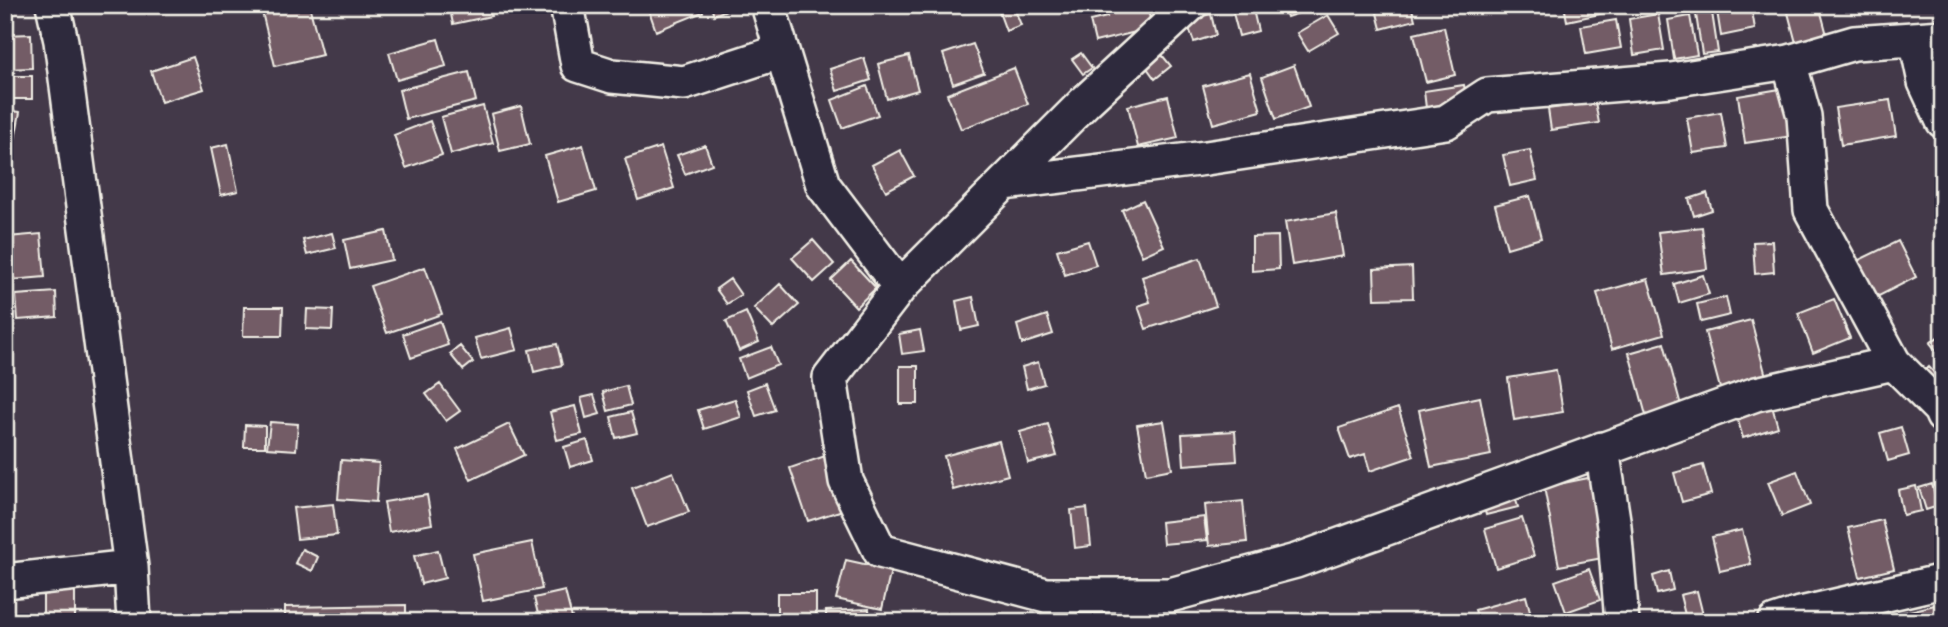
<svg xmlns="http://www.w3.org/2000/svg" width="1948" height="627" viewBox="0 0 1948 627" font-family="'Comic Neue',sans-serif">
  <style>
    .building { fill: #735b66; stroke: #f4f1e8; stroke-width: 2 }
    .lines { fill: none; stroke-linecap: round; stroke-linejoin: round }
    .street-casing { stroke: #f4f1e8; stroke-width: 38 }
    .street { stroke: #2f2a3d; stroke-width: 33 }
  </style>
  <rect width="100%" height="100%" fill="#433949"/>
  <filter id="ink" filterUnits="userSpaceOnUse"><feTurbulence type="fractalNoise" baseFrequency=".0143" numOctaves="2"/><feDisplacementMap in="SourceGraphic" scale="14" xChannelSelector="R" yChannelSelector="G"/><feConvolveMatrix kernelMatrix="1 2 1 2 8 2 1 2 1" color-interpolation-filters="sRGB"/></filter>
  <g filter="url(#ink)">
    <!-- building -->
    <path class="building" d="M289,5H309L322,55L275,66L262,12Z
      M449,5H488L491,16L453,24Z
      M647,5H701L703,12L656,31Z
      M710,5H739L714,15Z
      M1008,5H1013L1021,25L1006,31L998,9Z
      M1104,5H1147L1152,28L1095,42L1090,21L1107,17Z
      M1246,5H1252L1258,31L1239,36L1232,9Z
      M1283,5H1309L1311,9L1287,17Z
      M1375,5H1411L1415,20L1381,29Z
      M1564,5H1607L1609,12L1567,21Z
      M1716,5H1751L1755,29L1721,36Z
      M1786,5H1819L1827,35L1796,43Z
      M1711,6L1718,52L1702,54L1695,8Z
      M1211,14L1216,35L1194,42L1186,20Z
      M1658,14L1664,50L1634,55L1629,19Z
      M1328,15L1339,33L1308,51L1297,33Z
      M1690,16L1697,55L1674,59L1668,20Z
      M1616,20L1621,48L1586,54L1581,26Z
      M1444,27L1455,75L1426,82L1414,34Z
      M31,34L32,68L5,69V35Z
      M438,39L446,66L397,80L389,53Z
      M973,44L984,73L953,84L943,54Z
      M1081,53L1092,68L1083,74L1072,59Z
      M1162,55L1171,66L1155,79L1147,68Z
      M909,56L918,90L887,99L878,64Z
      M193,57L204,89L161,102L151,71Z
      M864,58L871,80L837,91L830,69Z
      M1294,65L1309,107L1276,119L1262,77Z
      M1014,68L1028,104L961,129L947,94Z
      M469,72L476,101L406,119L399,90Z
      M1250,73L1261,111L1213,124L1203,86Z
      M5,76H32V99H5Z
      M1464,85L1467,102L1426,108L1424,91Z
      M867,86L878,115L842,128L832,100Z
      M1786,88L1793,136L1745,143L1738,96Z
      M1168,96L1178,138L1138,147L1128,106Z
      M1890,100L1896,136L1841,145L1835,108Z
      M1595,102L1599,123L1551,130L1548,109Z
      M483,106L493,143L451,154L441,117Z
      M521,106L530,144L500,151L491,114Z
      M5,110L20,112L10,167H5Z
      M1721,112L1727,148L1693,153L1687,118Z
      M430,121L442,155L406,168L394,135Z
      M228,144L238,191L221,195L211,148Z
      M583,145L596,191L558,202L545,156Z
      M705,145L712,164L685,174L677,155Z
      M661,147L674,188L638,200L625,159Z
      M900,150L914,176L886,191L872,165Z
      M1530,150L1537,180L1510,186L1503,155Z
      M1707,193L1712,210L1694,216L1689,199Z
      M1530,196L1541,238L1507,248L1495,205Z
      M1143,200L1164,246L1142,256L1122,210Z
      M1336,213L1343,256L1292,265L1285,222Z
      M1702,227L1707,269L1664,275L1658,232Z
      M386,231L392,260L350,269L344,240Z
      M332,233L336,248L307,255L303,240Z
      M41,234L45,277L11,280L8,237Z
      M1278,236L1279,269L1252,271V237Z
      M813,240L834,264L814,282L792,258Z
      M1088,241L1096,265L1065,275L1057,250Z
      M1772,241L1774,272L1755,274L1753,242Z
      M1898,241L1916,277L1873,299L1855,262Z
      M1200,258L1216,306L1146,329L1138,306L1150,302L1142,277Z
      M851,261L876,288L856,307L831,280Z
      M425,267L442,314L387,333L370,286Z
      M1412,267L1413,298L1375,299L1374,269Z
      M1703,275L1709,294L1679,303L1674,284Z
      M730,279L741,295L727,304L716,289Z
      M1648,279L1664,334L1612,349L1597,293Z
      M780,284L799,305L773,328L754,308Z
      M56,292L57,317L18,320L16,295Z
      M973,297L979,326L961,330L956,301Z
      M1726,297L1730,315L1701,322L1697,304Z
      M1834,299L1850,338L1813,353L1798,313Z
      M244,307H283L282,336H243Z
      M307,309L333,310L332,330L306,329Z
      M6,312L13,366L5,367V312Z
      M746,312L759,342L739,351L726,321Z
      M1047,315L1053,334L1022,344L1017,325Z
      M1751,320L1767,380L1721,392L1705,332Z
      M440,321L448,345L411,358L403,334Z
      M511,328L517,350L481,359L475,338Z
      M920,330L924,351L902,354L899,334Z
      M1943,333V359L1930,343Z
      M1664,343L1682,409L1647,419L1629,353Z
      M557,344L562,365L534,372L529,350Z
      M460,346L473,362L463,370L450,354Z
      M771,347L778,365L746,378L739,359Z
      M1038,362L1044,384L1027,389L1022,367Z
      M900,366H918V404H900Z
      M1929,367L1940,379L1930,388L1919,376Z
      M1556,370L1563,412L1514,420L1508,378Z
      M765,383L775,410L756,416L747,390Z
      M440,384L460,411L446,421L426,394Z
      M626,386L631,405L608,411L603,392Z
      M594,395L600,414L586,418L581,398Z
      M1480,397L1491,455L1431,467L1419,410Z
      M735,399L741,417L704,429L698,410Z
      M575,406L582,434L557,440L550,412Z
      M1772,406L1778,427L1743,438L1737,417Z
      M1398,408L1414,456L1370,471L1365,454L1350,459L1339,428Z
      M631,412L637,433L616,438L611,417Z
      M1164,421L1172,469L1146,474L1137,425Z
      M270,422L298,424L296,450L267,448Z
      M509,424L524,455L471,480L457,449Z
      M1048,424L1057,456L1028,463L1020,432Z
      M245,425L265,426V447H244Z
      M1901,427L1909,455L1888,461L1880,433Z
      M1235,431L1237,461L1184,465L1182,434Z
      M587,440L593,460L570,467L564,447Z
      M999,441L1008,475L953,490L944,456Z
      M828,455L846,509L808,521L790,468Z
      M341,460L379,463L376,502L338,499Z
      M1703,465L1711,494L1682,502L1674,473Z
      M1797,471L1810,505L1782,516L1768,482Z
      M673,472L689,512L647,527L632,488Z
      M1593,477L1608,557L1559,566L1544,487Z
      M1932,484L1938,506L1926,510L1919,488Z
      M1916,486L1921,511L1903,515L1898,490Z
      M1514,493L1518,507L1486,515L1482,501Z
      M427,495L432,524L389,532L384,502Z
      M1243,501L1247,542L1209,546L1205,505Z
      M333,504L337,535L297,539L293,508Z
      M1087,508L1091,546L1075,548L1071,510Z
      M1204,517L1207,540L1163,544L1161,522Z
      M1522,518L1534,556L1496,568L1485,529Z
      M1882,520L1894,569L1860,577L1848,528Z
      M1742,530L1751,564L1720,571L1712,537Z
      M532,542L542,589L483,601L473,554Z
      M302,549L318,557L312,571L295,563Z
      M438,550L445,578L421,584L414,556Z
      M846,560L891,570L882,609L836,599Z
      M1589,569L1600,600L1566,612L1555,581Z
      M1669,571L1673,590L1657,594L1653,576Z
      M75,588V622H43V589Z
      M565,591L573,622H540L534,598Z
      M1697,591L1703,615L1686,619L1680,595Z
      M777,593H816V622H777Z
      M1526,596L1533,622H1479L1475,610Z
      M1115,601L1120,622H1076L1073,610Z
      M1943,603V622H1895L1893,615Z
      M406,605V620L285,622V607Z
      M869,609L870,622H826V611Z
      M952,617L953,622H929Z"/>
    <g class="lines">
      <defs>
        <path id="street" d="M53,5L61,41L131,567L134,622
          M567,5L578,65L612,76L684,83L782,51
          M768,5L823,185L900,287L830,378L846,481L880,551L1046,595H1170L1296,561L1756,394L1894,363
          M1916,39L1925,82L1943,121
          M1789,62L1804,116L1811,210L1894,363L1940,409L1943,416
          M1004,183L1206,158L1446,122L1487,95L1671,80L1789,62L1854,43L1943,37
          M900,287L1085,102L1190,5
          M1602,449L1614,526L1622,622
          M5,581L131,567
          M1775,622L1796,615L1943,581"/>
      </defs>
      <!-- street casing -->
      <use href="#street" class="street-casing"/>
      <!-- street -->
      <use href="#street" class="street"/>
    </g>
  </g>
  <!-- margin -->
  <rect width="1948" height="627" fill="none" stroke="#2f2a3d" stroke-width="28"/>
  <rect x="14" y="14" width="1920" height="599" fill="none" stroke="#f4f1e8" stroke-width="2.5" filter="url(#ink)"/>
</svg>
